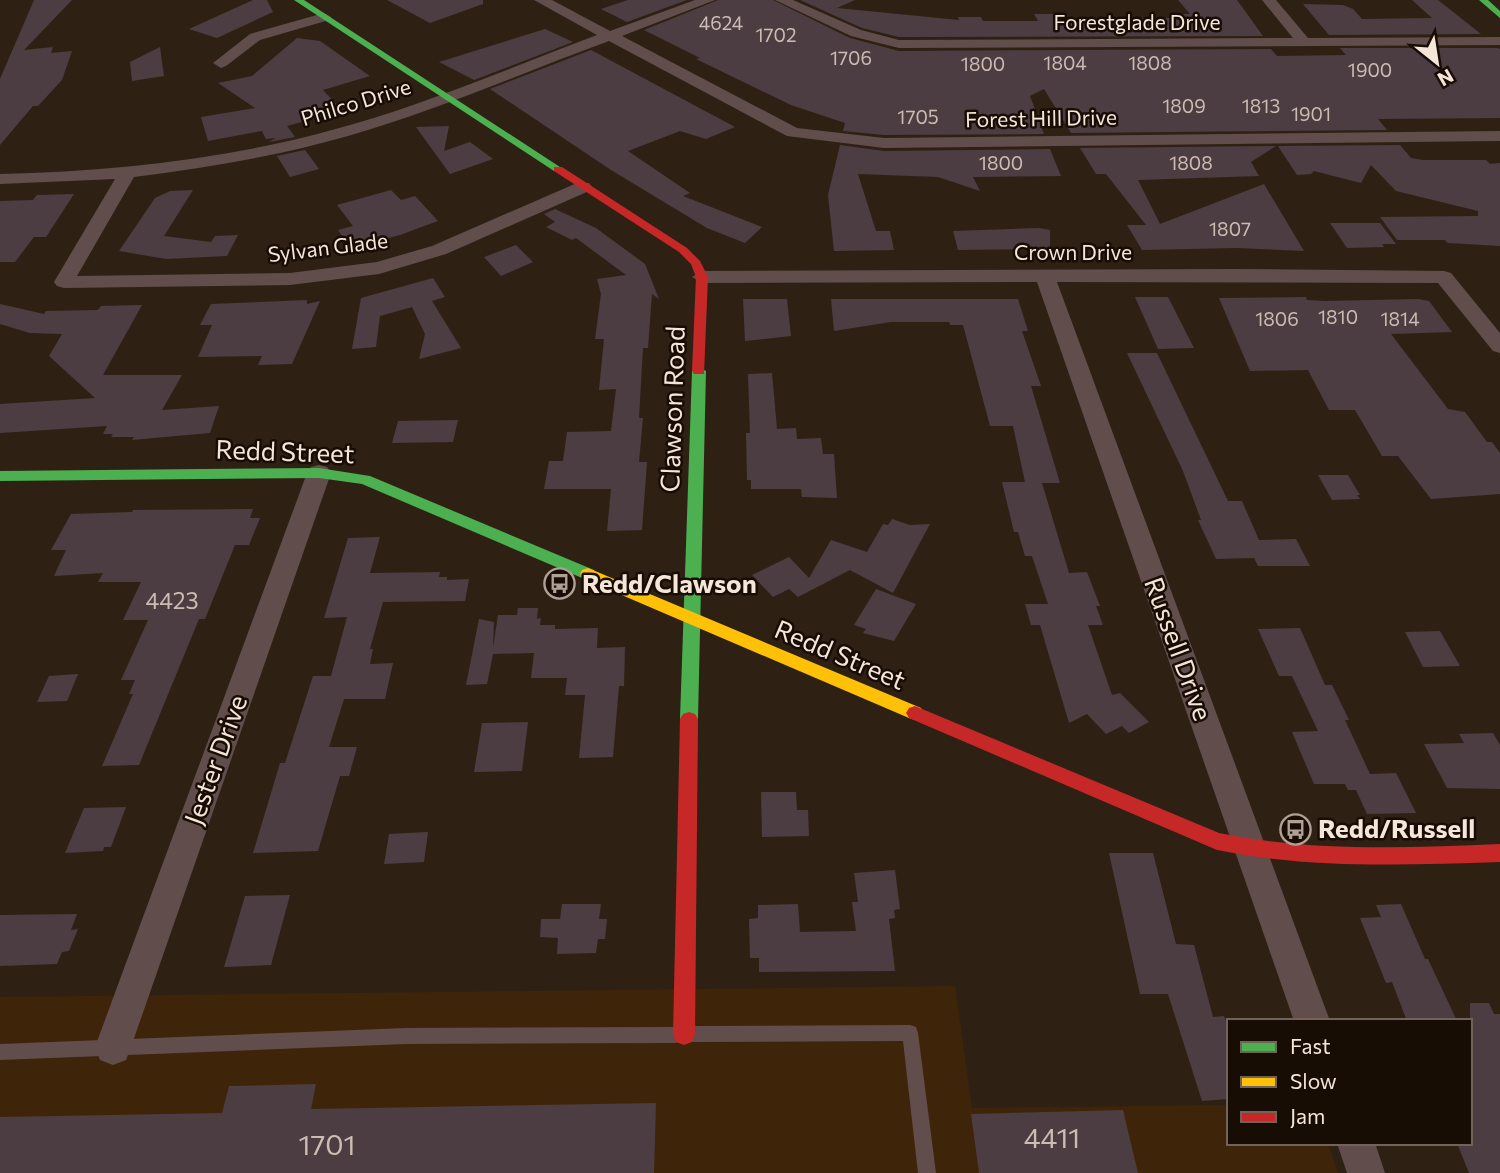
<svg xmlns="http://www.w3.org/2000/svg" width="1500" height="1173" viewBox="0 0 1500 1173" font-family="Commissioner,sans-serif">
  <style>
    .built { fill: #3e2409 }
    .building { fill: #4c3d42 }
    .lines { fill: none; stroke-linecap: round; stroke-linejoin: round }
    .lane { fill: #614e4c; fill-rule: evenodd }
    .street { fill: #614e4c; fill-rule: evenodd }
    .fast { fill: #4caf50; fill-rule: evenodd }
    .slow { fill: #ffc107; fill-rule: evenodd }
    .jam { fill: #c62828; fill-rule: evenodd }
    .labels { text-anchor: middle; stroke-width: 5; stroke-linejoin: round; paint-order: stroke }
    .far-number-label { font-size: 19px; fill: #ccbcb3 }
    .far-street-label { font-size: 21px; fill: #f6e6d9; stroke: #170d05 }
    .number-label { font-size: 23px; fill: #ccbcb3 }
    .street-label { font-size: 26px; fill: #f6e6d9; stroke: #170d05 }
    .poi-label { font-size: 26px; font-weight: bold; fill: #f6e6d9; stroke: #170d05; text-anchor: start }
    .near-number-label { font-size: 28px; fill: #ccbcb3 }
  </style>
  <rect width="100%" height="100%" fill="#2e2114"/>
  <!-- built -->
  <path class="built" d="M955,986L972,1108L1229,1105V1143H1328L1338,1173H0V997Z"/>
  <!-- building -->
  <path class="building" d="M34,0H72L24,50L53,47L51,53L72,51L62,80L38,106H33L0,145V79Z
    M253,0H267L273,12L217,38L189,29Z
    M387,0H483V4L430,23Z
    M628,0H687L627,22L601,9Z
    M718,0H773L850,38L899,51L1271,49L1277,56L1346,55L1340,48H1498L1500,49V118L1378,119L1387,130L1071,133L1044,89L1030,96L1044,134L884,135L843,131L845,123L791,105L696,59L700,58L644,30Z
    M800,0H855L837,8L959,20L958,17H981L983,21H1038L1034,14H1062L1071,22L1130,21L1127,18H1182L1180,14H1190L1178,0H1237L1263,36L899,37L862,28Z
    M1412,0H1438L1481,34L1329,35L1303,4L1343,5L1353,9L1362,19L1432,18Z
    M545,29L573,42L474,80L439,62Z
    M297,38L320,41L370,76L323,90L343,111L287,126L295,137L290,138L269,142L276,138L266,139L262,131L208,141L201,117L255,108L218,83L252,76Z
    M160,47L164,76L132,81L130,62Z
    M591,50L735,127L706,139L680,131L628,151L690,193L683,196L762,227L745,243L707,228L611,170L490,89Z
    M449,126L444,151L470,142L493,159L450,174L416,127Z
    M840,145L884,151L1050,149L1061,176L973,177L980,191L938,177L858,174L876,231H890L894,250L834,251L828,195Z
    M1400,145L1411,158L1423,160H1486L1490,164L1500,163V246L1448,243L1445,240H1397L1380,217L1478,216V211L1396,191L1371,165L1361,183L1314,171L1311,174L1297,175L1278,146Z
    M1276,146L1251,162L1259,176L1138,180L1160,224L1264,184L1304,251L1236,248L1142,250L1127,225H1146L1106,174H1096L1080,148Z
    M305,150L319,169L290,177L277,156Z
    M193,190L164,236L211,242L215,236L238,235L227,256L166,259L119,251L155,198L170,191Z
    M391,190L401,200L415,196L438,221L400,235L350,248L338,230L353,226L337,205Z
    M74,194L46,237H34L15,262H0V201L33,200L37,195Z
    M555,209L596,228L645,264L659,299L652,294L648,348H643L639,418H643L639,462H647L642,530L607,531L611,489H544L549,461H563L567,432L611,431L616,389L599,390L604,339H595L601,294L597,279L626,275L576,238L572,240L546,227L555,222L544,214Z
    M1330,223H1380L1396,244H1382L1384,247L1347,248Z
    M1039,228L1050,230V249L958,250L953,231Z
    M516,245L533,262L501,276L484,257Z
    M433,278L445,297L432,301L461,348L419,359L425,334L412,307L380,316L376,347L352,349L361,298Z
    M1135,297H1168L1194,348L1158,349Z
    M1306,297L1307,300L1325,301L1418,299L1429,301L1452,332L1391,334L1448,409L1465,412L1487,442H1492L1500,453V494L1431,499L1398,456H1382L1355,410H1329L1308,370L1250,371L1219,298Z
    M743,299H787L791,336L745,341Z
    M831,299H1018L1028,331H1022L1041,386H1031L1060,483H1042L1069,573L1087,572L1100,606H1096L1103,625H1088L1112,695L1120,693L1149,722L1129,733L1122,726L1106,734L1087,714L1069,723L1040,625H1031L1025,604H1048L1032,556H1025L1018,532H1014L1002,482H1025L1013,426H990L963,325H950L949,322H891L834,331Z
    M307,300V304L320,301L292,364L258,365L262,356L198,357L212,325H200L211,304Z
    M0,304L44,314L46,311L98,310L101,306L142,305L103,375H182L162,410L219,406L210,433L132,440L134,437H111L113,434H103L107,426L0,433V404L95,398L49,356L62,334L30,333L0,324Z
    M1127,353H1157L1228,501H1242L1259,540L1296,539L1310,566H1258L1254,558L1216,559L1198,520H1201L1183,471Z
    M772,373L777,429L796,428L797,439L821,438L823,454H834L837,498L802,497L801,489H751V480H747L746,433H750L748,374Z
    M458,420L453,442L392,443L398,421Z
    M1318,475H1348L1360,495H1357L1360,499L1332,500Z
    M253,509L250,518H260L249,545H235L205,619H199L139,765L102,766L133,694H129L135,680H121L148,620H123L141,582H98L103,573L54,576L66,550H51L71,514L132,512L133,510Z
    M892,519L910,525L930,524L893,593L850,570L798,597L789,589L773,597L752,575L789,557L809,578L831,540L867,552L883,524L888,525Z
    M380,537L370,573L440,572L439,577H447V580L469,579L465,601L383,602L370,649H373L370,664L393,663L385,699H344L329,747H357L349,776H340L318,851L253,853L280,763H285L313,676H331L347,617L324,618L348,538Z
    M876,589L916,604L894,641L863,633L866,629L854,625Z
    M518,608H538L537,619L541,618L540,625H555V629L598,628L597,648L625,647L624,686H619L613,757L579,758L585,695H565L567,678H531L534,653L493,654L487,684L466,685L479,619L494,622L493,648L498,615H517Z
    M1300,628L1325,685H1332L1349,720H1345L1370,774L1396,773L1416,813L1367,814L1356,790H1348L1345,784H1314L1292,732L1318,731L1292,676H1279L1258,629Z
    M1440,631L1460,666L1423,667L1405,632Z
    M78,674L67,701L37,702L49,676Z
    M528,722L522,771L474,772L482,723Z
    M1493,733L1500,745V789L1447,788L1424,744L1464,743L1459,734Z
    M761,792H796L797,810H808L809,836L762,837Z
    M126,807L111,847H104L103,851L65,853L84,808Z
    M428,832L424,862L384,864L389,834Z
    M1109,853H1153L1176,944L1194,945L1213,1017L1224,1016L1229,1029V1099L1202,1101L1168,994H1140Z
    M895,870L900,909L894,910L895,918L889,919L895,971L759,972V958H750L749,919L758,918V905L798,904L800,932L856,931L852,902H858L854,873Z
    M290,895L271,965L224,967L245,896Z
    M562,904H601L599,919H607L605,939H598L596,953L557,954L558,938L540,937L541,919H560Z
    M1401,904L1425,959H1428L1457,1021H1407L1392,982L1386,983L1360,918L1381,917L1376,905Z
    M77,914L71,930L78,929L69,951L62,952L57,964L0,966V915Z
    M1470,1003H1489L1494,1014H1500V1173H1469L1457,1143H1470Z
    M316,1084L311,1109L656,1103L654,1173H0V1117L222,1113L229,1086Z
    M1123,1110L1138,1173H979L971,1114Z"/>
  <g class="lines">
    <!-- lane -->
    <path class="lane" d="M910,1025L916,1027L918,1033L936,1173H918L903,1041L693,1042L687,1040L685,1034L687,1028L693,1026Z
      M675,1027L681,1029L683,1035L681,1041L675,1043L406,1044L0,1060V1044L406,1028Z"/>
    <!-- street -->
    <path class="street" d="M534,0H552L610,31L695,0H715L622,36L797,128L884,138L1500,131V141L884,148L787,136L609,41C522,73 437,110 348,136C278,156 206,168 134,177L77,276L290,273L377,262L432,246L577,183H589L592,187L589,191L446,254L379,274L290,285L64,288L57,286L54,282L115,179L0,184V174C112,171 223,160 332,130C422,106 509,68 597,35Z
      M775,0H793L861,30L899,40L1293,38L1262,0H1276L1308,38L1500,37V45L899,48L851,36Z
      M324,13L331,17L329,20L260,40L226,66L221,68L213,63L250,34Z
      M1235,269L1444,271L1451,273L1500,333V353L1493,351L1438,283L1057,282L1330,1021H1294L1037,282L702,283L692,277L702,271Z
      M319,465L327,467L331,473L131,1047L126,1060L113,1065L100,1060L95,1047L307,473L311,467Z
      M1337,1143H1375L1385,1173H1347Z"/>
    <!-- fast -->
    <path class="fast" d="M294,0H304L563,169L554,171Z
      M1479,0H1488L1500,11V18Z
      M699,367L706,371L698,719L695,724L689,726L683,724L680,719L692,371Z
      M319,468L370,476L594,570L596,574L594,578H582L362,484L319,478L0,481V471Z"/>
    <!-- slow -->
    <path class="slow" d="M588,568L921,708L924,713L921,718L915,720L909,718L582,578L580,574L582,570Z"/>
    <!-- jam -->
    <path class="jam" d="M554,167H562L687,248L700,261L708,277L704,374H694L692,371L696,277L691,264L679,252L554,171Z
      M915,706L1219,833C1312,852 1405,848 1500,844V862C1404,865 1311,869 1217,850L909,718L906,713L909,708Z
      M689,712L695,714L698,719L695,1034L692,1042L684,1045L676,1042L673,1034L680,719L683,714Z"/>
  </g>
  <!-- icons -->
  <defs>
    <symbol id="bus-ring" viewBox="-11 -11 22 22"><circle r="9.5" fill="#170d05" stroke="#b0a194" stroke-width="1.5"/><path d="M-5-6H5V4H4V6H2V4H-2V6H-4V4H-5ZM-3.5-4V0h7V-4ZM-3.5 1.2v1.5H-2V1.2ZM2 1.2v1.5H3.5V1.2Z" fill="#b0a194"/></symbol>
  </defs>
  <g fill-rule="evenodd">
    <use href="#bus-ring" x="542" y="566" width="35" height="35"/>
    <use href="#bus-ring" x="1278" y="812" width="35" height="35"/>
  </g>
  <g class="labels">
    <!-- far-number labels -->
    <g class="far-number-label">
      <text x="721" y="30">4624</text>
      <text x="776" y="42">1702</text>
      <text x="851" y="65">1706</text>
      <text x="1065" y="70">1804</text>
      <text x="1150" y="70">1808</text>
      <text x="983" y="71">1800</text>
      <text x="1370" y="77">1900</text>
      <text x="1184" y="113">1809</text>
      <text x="1261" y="113">1813</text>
      <text x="1311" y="121">1901</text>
      <text x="918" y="124">1705</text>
      <text x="1001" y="170">1800</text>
      <text x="1191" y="170">1808</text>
      <text x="1230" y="236">1807</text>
      <text x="1338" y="324">1810</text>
      <text x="1277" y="326">1806</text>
      <text x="1400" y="326">1814</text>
    </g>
    <!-- far-street labels -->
    <g class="far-street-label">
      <text x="1137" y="30">Forestglade Drive</text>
      <text transform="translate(356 103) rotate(-17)" y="7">Philco Drive</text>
      <text transform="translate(1041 119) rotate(-1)" y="7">Forest Hill Drive</text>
      <text transform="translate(328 248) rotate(-7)" y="7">Sylvan Glade</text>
      <text x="1073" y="260">Crown Drive</text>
    </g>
    <!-- number labels -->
    <g class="number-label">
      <text x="172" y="609">4423</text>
    </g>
    <!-- street labels -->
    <g class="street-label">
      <text transform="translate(673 409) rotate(-88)" y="9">Clawson Road</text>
      <text transform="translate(285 452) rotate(2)" y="9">Redd Street</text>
      <text transform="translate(1178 649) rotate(70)" y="9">Russell Drive</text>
      <text transform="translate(840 655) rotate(23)" y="9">Redd Street</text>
      <text transform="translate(216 760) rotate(-70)" y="9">Jester Drive</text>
    </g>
    <!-- poi labels -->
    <g class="poi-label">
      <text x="582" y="593">Redd/Clawson</text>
      <text x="1318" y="838">Redd/Russell</text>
    </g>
    <!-- near-number labels -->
    <g class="near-number-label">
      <text x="1052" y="1148">4411</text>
      <text x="327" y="1155">1701</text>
    </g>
  </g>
  <!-- legend -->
  <rect x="1227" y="1019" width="245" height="126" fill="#170d05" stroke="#70645a" stroke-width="2"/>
  <rect x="1241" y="1042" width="35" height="10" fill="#4caf50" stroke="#70645a" stroke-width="2"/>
  <text x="1290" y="1054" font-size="21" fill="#f6e6d9">Fast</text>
  <rect x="1241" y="1077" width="35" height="10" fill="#ffc107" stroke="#70645a" stroke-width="2"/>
  <text x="1290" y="1089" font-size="21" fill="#f6e6d9">Slow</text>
  <rect x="1241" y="1112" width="35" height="10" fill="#c62828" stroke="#70645a" stroke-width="2"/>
  <text x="1290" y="1124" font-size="21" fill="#f6e6d9">Jam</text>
  <!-- north arrow -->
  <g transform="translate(1437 63) rotate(150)" stroke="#170d05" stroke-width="5" paint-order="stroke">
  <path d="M0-5L12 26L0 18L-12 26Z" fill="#f6e6d9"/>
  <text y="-10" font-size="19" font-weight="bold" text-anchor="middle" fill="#f6e6d9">N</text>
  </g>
</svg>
